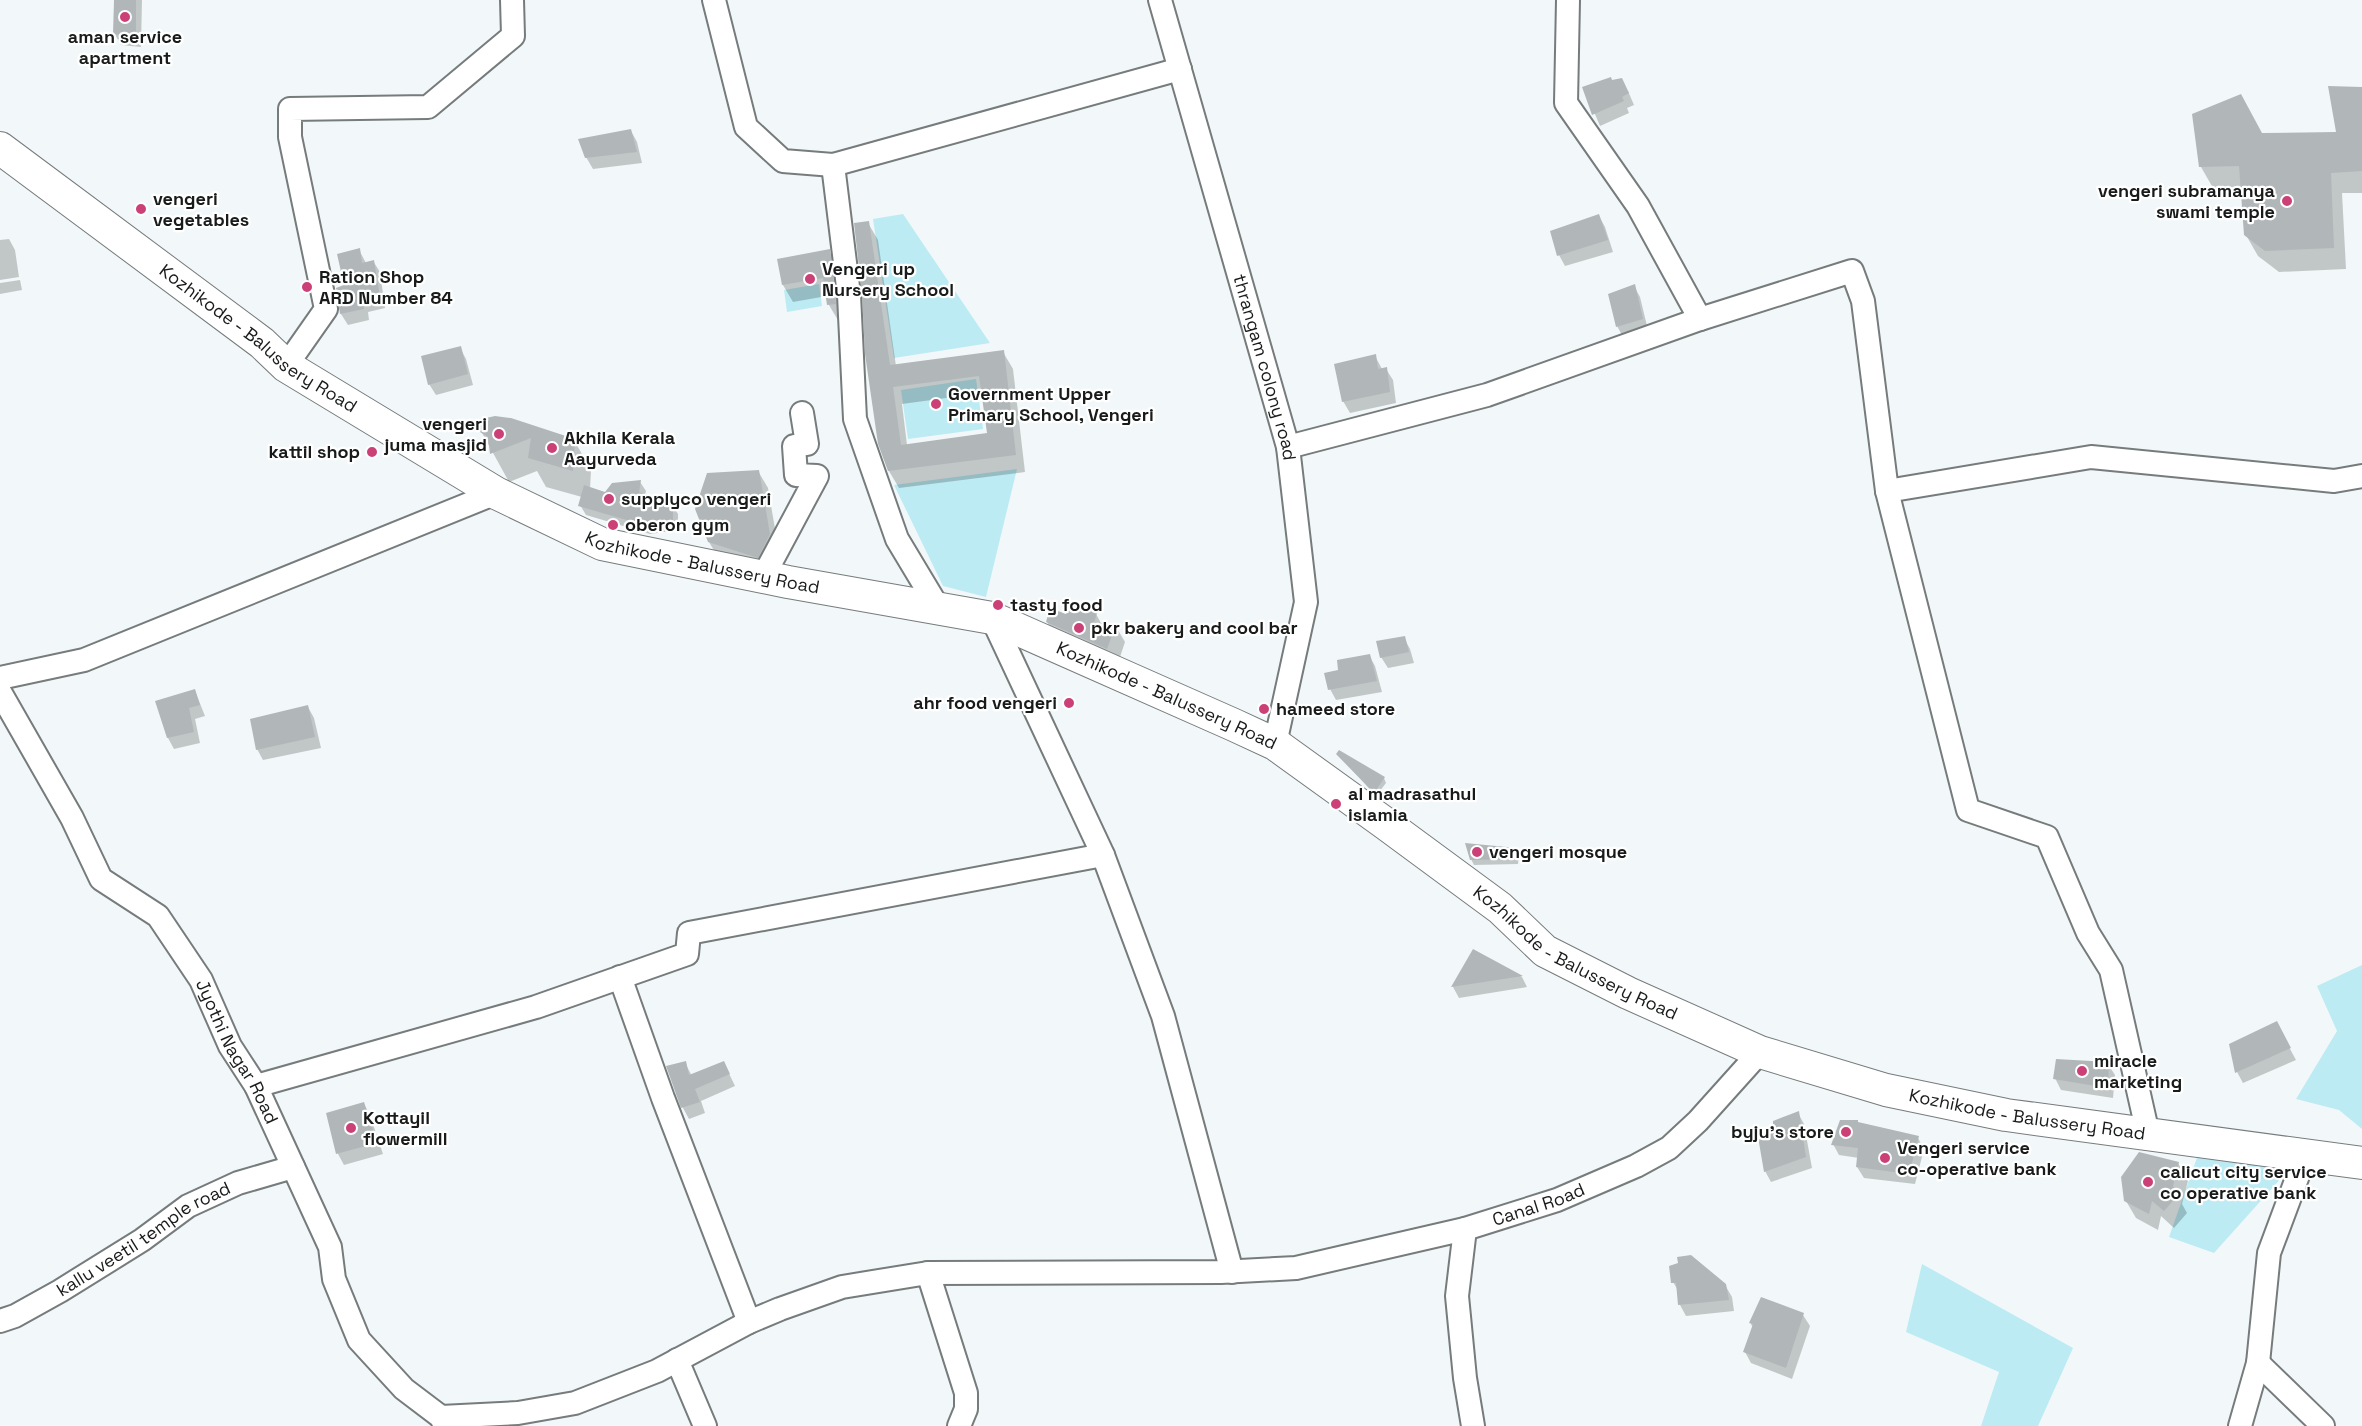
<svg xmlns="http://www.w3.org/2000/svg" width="2362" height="1426" viewBox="0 0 2362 1426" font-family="'Space Grotesk',sans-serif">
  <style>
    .green { fill: #bcebf4 }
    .shadow { fill: #0003; fill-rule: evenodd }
    .building { fill: #b1b7b8; fill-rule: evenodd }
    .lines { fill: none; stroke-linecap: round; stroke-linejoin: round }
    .minor-casing { stroke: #767b7c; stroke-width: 26 }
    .secondary-casing { stroke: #767b7c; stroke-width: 34 }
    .minor { stroke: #fff; stroke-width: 22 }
    .secondary { stroke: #fff; stroke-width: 32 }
    .poi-dot { fill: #cb4076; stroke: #fff; stroke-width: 2 }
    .labels { text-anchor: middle; stroke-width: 4.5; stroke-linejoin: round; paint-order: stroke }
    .poi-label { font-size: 18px; font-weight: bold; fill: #191b1b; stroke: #fff; text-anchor: start }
    .street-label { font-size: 18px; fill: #191b1b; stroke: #fff }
  </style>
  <rect width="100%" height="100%" fill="#f2f8f9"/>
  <!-- green -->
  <path class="green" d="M903,214L990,343L894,358L873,219Z
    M819,284L822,306L787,312L784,290Z
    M976,379L983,429L908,439L901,390Z
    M1017,469L986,597L943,586L894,485Z
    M2362,965V1129L2339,1110L2296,1099L2337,1031L2317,986Z
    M2205,1135L2292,1166L2214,1253L2169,1237Z
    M1922,1264L2073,1348L2038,1426H1981L1999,1372L1906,1332Z"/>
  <!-- shadow -->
  <path class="shadow" d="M115,0H142L141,47L121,45L114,33Z
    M1584,88L1628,91L1634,105L1627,108L1629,113L1600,126Z
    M2362,89V193H2342L2346,269L2279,272L2258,256L2246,235L2242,187L2213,188L2201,167L2193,115L2262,135L2338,134Z
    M631,131L637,142L642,163L593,169L586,157Z
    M1599,216L1605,227L1613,252L1565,266L1559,255Z
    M868,223L878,240L896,366L1003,352L1013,369L1025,472L899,488L889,471ZM983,393L989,435L907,445L902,404Z
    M9,239L15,250L19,277L0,280V240Z
    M359,250L366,263L373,261L380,272L385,308L368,312L369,320L348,325L341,314L337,289L346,286Z
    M829,251L839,268L845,321L839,322L829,305L827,296L793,302L783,285L779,260Z
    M20,280L22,290L0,294V283Z
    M1634,286L1640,297L1648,330L1623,337L1617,326Z
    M460,348L466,359L473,385L436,395L429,384Z
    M1375,356L1382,369H1386L1393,380L1396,403L1350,413L1343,401Z
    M481,431L574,440L591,470L590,489L605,494L640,482L646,491L645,495L672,504L678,514V530L650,534L586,515L580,505L582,497L546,487L537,471L509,482Z
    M758,471L768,488L779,552L768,574L719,559L709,542Z
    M1096,614L1102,625H1115L1125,642L1117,666L1057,639L1047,622L1067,616Z
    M1404,638L1410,649L1414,663L1388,668L1381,657Z
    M1369,655L1375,666L1382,692L1336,700L1330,689L1340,671Z
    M195,691L205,716L195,719L200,743L174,749L168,738L157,702Z
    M308,707L314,718L321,748L263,760L257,749Z
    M1338,754L1384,778L1386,783L1376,796Z
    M1516,849L1519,854L1518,864L1474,865L1471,859Z
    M1474,951L1522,977L1527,987L1459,998L1453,987Z
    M2282,1034L2296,1060L2243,1083L2237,1072Z
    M685,1063L692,1076L724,1063L735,1086L701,1101L705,1113L689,1119L683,1108L668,1067Z
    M2108,1064L2115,1075L2113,1098L2061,1090L2055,1078Z
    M364,1104L370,1115L383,1154L344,1165L338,1154L328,1114Z
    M1798,1113L1804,1124L1812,1168L1771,1182L1765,1171L1775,1133Z
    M1859,1124L1918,1138L1924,1149L1915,1184L1864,1178L1857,1167L1859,1158L1839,1155L1833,1144Z
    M2178,1163L2188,1181L2182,1204L2187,1213L2174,1228L2161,1216L2158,1230L2136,1218L2126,1201Z
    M1673,1282L1725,1285L1732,1297L1734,1311L1686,1316L1680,1305L1679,1292Z
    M1803,1315L1810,1326L1792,1379L1751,1363L1745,1352L1753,1328L1750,1322Z"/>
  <!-- building -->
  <path class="building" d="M114,0H136V37L113,34Z
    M1611,77L1612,80L1622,78L1629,93L1622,97L1624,101L1592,115L1582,87Z
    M2328,86L2362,87V171L2331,173L2334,248L2265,251L2244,235L2239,166L2199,167L2192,114L2241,94L2262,133L2336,132Z
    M631,129L637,152L585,158L578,139Z
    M1599,214L1608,240L1557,256L1550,231Z
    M869,221L890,365L1004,350L1016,455L888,471L878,444L865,354L862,294L854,223ZM979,376L987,433L901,445L893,387Z
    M360,248L362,263L374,260L380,297L362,301L364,309L340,314L336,288L344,285L337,254Z
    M830,249L836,304L827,305L823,278L782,285L777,259Z
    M1635,284L1643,319L1616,327L1608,294Z
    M461,346L468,374L428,385L421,356Z
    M1376,354L1378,369L1387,367L1390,392L1342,402L1334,364Z
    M495,416L511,418L575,439L573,471L528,458L531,438L490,454L488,437L480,432L477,420Z
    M759,470L770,534L758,558L708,542L695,509L707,473Z
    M641,480L639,492L673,503V521L644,525L578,506L584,485L605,492L612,483Z
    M1069,604L1097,613L1094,623L1116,624L1107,649L1046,622L1050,608L1066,614Z
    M1405,636L1409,652L1380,658L1376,641Z
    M1370,654L1377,681L1328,690L1324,673L1338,670L1337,660Z
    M195,689L200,705L189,708L194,732L167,738L155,701Z
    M308,705L315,737L256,750L250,719Z
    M1339,750L1385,777L1374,793L1336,754Z
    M1465,843L1517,848L1516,859L1470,860Z
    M1473,949L1523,976L1451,987Z
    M2277,1021L2291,1048L2235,1073L2229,1044Z
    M2056,1059L2109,1062L2108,1088L2053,1079Z
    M686,1061L689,1075L724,1061L730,1074L695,1089L700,1102L681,1108L666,1066Z
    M364,1102L377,1143L336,1154L326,1113Z
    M1799,1111L1806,1157L1764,1172L1757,1131L1773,1132V1121Z
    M1840,1120H1858V1122L1919,1136L1909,1174L1856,1167L1858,1148L1831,1145Z
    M2139,1152L2179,1162L2173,1186L2178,1195L2164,1211L2152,1201L2149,1214L2124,1201L2121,1177Z
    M1691,1255L1726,1284L1729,1300L1678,1305L1676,1283H1671L1669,1266L1678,1263L1677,1257Z
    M1761,1297L1804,1313L1786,1368L1743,1352L1753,1324L1749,1323Z"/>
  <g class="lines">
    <defs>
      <g id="minor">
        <path d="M714,0L746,127L783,161L833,165L1180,69"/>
        <path id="s1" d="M1160,0L1288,447L1306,602L1275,744"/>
        <path d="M1568,0L1566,103L1638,206L1700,319"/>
        <path d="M833,165L849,295L855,419L897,539L939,609"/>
        <path d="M286,366L326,309L290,137V109L428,107L513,36L512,0"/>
        <path d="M1288,447L1487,395L1700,319L1852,271L1863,301L1887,491L1968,810L2047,837L2088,933L2111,970L2148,1134"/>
        <path d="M1887,491L2091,457L2334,481L2362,476"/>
        <path d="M763,577L817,476L796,475L794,446L807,444L802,413"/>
        <path d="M0,678L84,660L496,493"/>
        <path id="s2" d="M0,692L72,818L101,879L158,916L201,980L230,1046L256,1086L330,1247L334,1279L359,1340L404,1389L441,1417L445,1426"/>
        <path d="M1103,855L1163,1016L1232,1272"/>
        <path d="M620,977L663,1098L749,1322"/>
        <path d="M256,1086L536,1007L687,954L689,933L1103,855L992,618"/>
        <path d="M928,1273L966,1393V1409L959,1426"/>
        <path id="s3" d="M0,1321L15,1316L60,1291L142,1240L188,1206L238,1183L293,1167"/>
        <path d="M677,1360L705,1426"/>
        <path d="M2258,1363L2323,1426"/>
        <path d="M441,1417L518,1413L575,1403L657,1371L749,1322L780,1309L842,1287L928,1273L1221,1272L1296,1268L1465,1229"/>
        <path id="s4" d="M1473,1426L1465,1378L1457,1296L1465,1229L1557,1200L1636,1166L1669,1148L1698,1121L1760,1052"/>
        <path d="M2240,1426L2258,1363L2269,1253L2306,1154"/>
      </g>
      <g id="secondary">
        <path id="s5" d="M0,148L262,343L286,366L496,493L602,544L788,582L992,618L1234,725L1275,744L1386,824L1500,908L1545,951L1628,993L1760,1052L1886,1090L2006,1115L2362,1163"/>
      </g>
    </defs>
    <!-- minor casing -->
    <use href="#minor" class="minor-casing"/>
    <!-- secondary casing -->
    <use href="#secondary" class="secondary-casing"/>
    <!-- minor -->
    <use href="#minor" class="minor"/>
    <!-- secondary -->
    <use href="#secondary" class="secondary"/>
  </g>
  <!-- markers -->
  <g class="poi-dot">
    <circle cx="125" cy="17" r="6"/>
    <circle cx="2287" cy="201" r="6"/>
    <circle cx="141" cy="209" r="6"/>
    <circle cx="810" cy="279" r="6"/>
    <circle cx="307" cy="287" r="6"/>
    <circle cx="936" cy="404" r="6"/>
    <circle cx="499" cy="434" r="6"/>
    <circle cx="552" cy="448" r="6"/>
    <circle cx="372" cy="452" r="6"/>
    <circle cx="609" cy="499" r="6"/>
    <circle cx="613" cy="525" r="6"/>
    <circle cx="998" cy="605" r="6"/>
    <circle cx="1079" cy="628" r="6"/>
    <circle cx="1069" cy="703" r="6"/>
    <circle cx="1264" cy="709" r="6"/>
    <circle cx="1336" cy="804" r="6"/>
    <circle cx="1477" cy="852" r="6"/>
    <circle cx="2082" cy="1071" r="6"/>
    <circle cx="351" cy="1128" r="6"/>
    <circle cx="1846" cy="1132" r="6"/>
    <circle cx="1885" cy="1158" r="6"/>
    <circle cx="2148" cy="1182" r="6"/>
  </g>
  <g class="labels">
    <!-- poi labels -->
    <g class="poi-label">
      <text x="125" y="43" text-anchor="middle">aman service<tspan x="125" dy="21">apartment</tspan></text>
      <text x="2275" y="197" text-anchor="end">vengeri subramanya<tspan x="2275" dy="21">swami temple</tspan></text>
      <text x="153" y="205">vengeri<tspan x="153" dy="21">vegetables</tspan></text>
      <text x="822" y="275">Vengeri up<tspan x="822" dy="21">Nursery School</tspan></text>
      <text x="319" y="283">Ration Shop<tspan x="319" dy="21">ARD Number 84</tspan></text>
      <text x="948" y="400">Government Upper<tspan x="948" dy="21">Primary School, Vengeri</tspan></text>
      <text x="487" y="430" text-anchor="end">vengeri<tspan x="487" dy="21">juma masjid</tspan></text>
      <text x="564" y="444">Akhila Kerala<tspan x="564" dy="21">Aayurveda</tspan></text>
      <text x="360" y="458" text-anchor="end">kattil shop</text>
      <text x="621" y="505">supplyco vengeri</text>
      <text x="625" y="531">oberon gym</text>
      <text x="1010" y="611">tasty food</text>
      <text x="1091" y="634">pkr bakery and cool bar</text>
      <text x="1057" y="709" text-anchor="end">ahr food vengeri</text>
      <text x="1276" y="715">hameed store</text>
      <text x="1348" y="800">al madrasathul<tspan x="1348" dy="21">islamia</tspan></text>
      <text x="1489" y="858">vengeri mosque</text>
      <text x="2094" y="1067">miracle<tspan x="2094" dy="21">marketing</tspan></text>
      <text x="363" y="1124">Kottayil<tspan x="363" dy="21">flowermill</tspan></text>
      <text x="1834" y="1138" text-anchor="end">byju's store</text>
      <text x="1897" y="1154">Vengeri service<tspan x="1897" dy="21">co-operative bank</tspan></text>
      <text x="2160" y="1178">calicut city service<tspan x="2160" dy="21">co operative bank</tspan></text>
    </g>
    <!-- street labels -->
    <g class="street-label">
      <text dy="6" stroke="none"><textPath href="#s5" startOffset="321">Kozhikode - Balussery Road</textPath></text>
      <text dy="6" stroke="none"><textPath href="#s1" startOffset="382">thrangam colony road</textPath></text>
      <text dy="6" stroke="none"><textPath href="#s5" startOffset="825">Kozhikode - Balussery Road</textPath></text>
      <text dy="6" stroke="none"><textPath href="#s5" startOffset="1311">Kozhikode - Balussery Road</textPath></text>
      <text dy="6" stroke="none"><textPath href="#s5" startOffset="1797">Kozhikode - Balussery Road</textPath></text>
      <text dy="6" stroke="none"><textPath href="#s2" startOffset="438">Jyothi Nagar Road</textPath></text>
      <text dy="6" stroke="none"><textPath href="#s5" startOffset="2283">Kozhikode - Balussery Road</textPath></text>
      <text dy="6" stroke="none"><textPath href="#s4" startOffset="276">Canal Road</textPath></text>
      <text dy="6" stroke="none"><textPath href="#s3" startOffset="166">kallu veetil temple road</textPath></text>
    </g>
  </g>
</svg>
